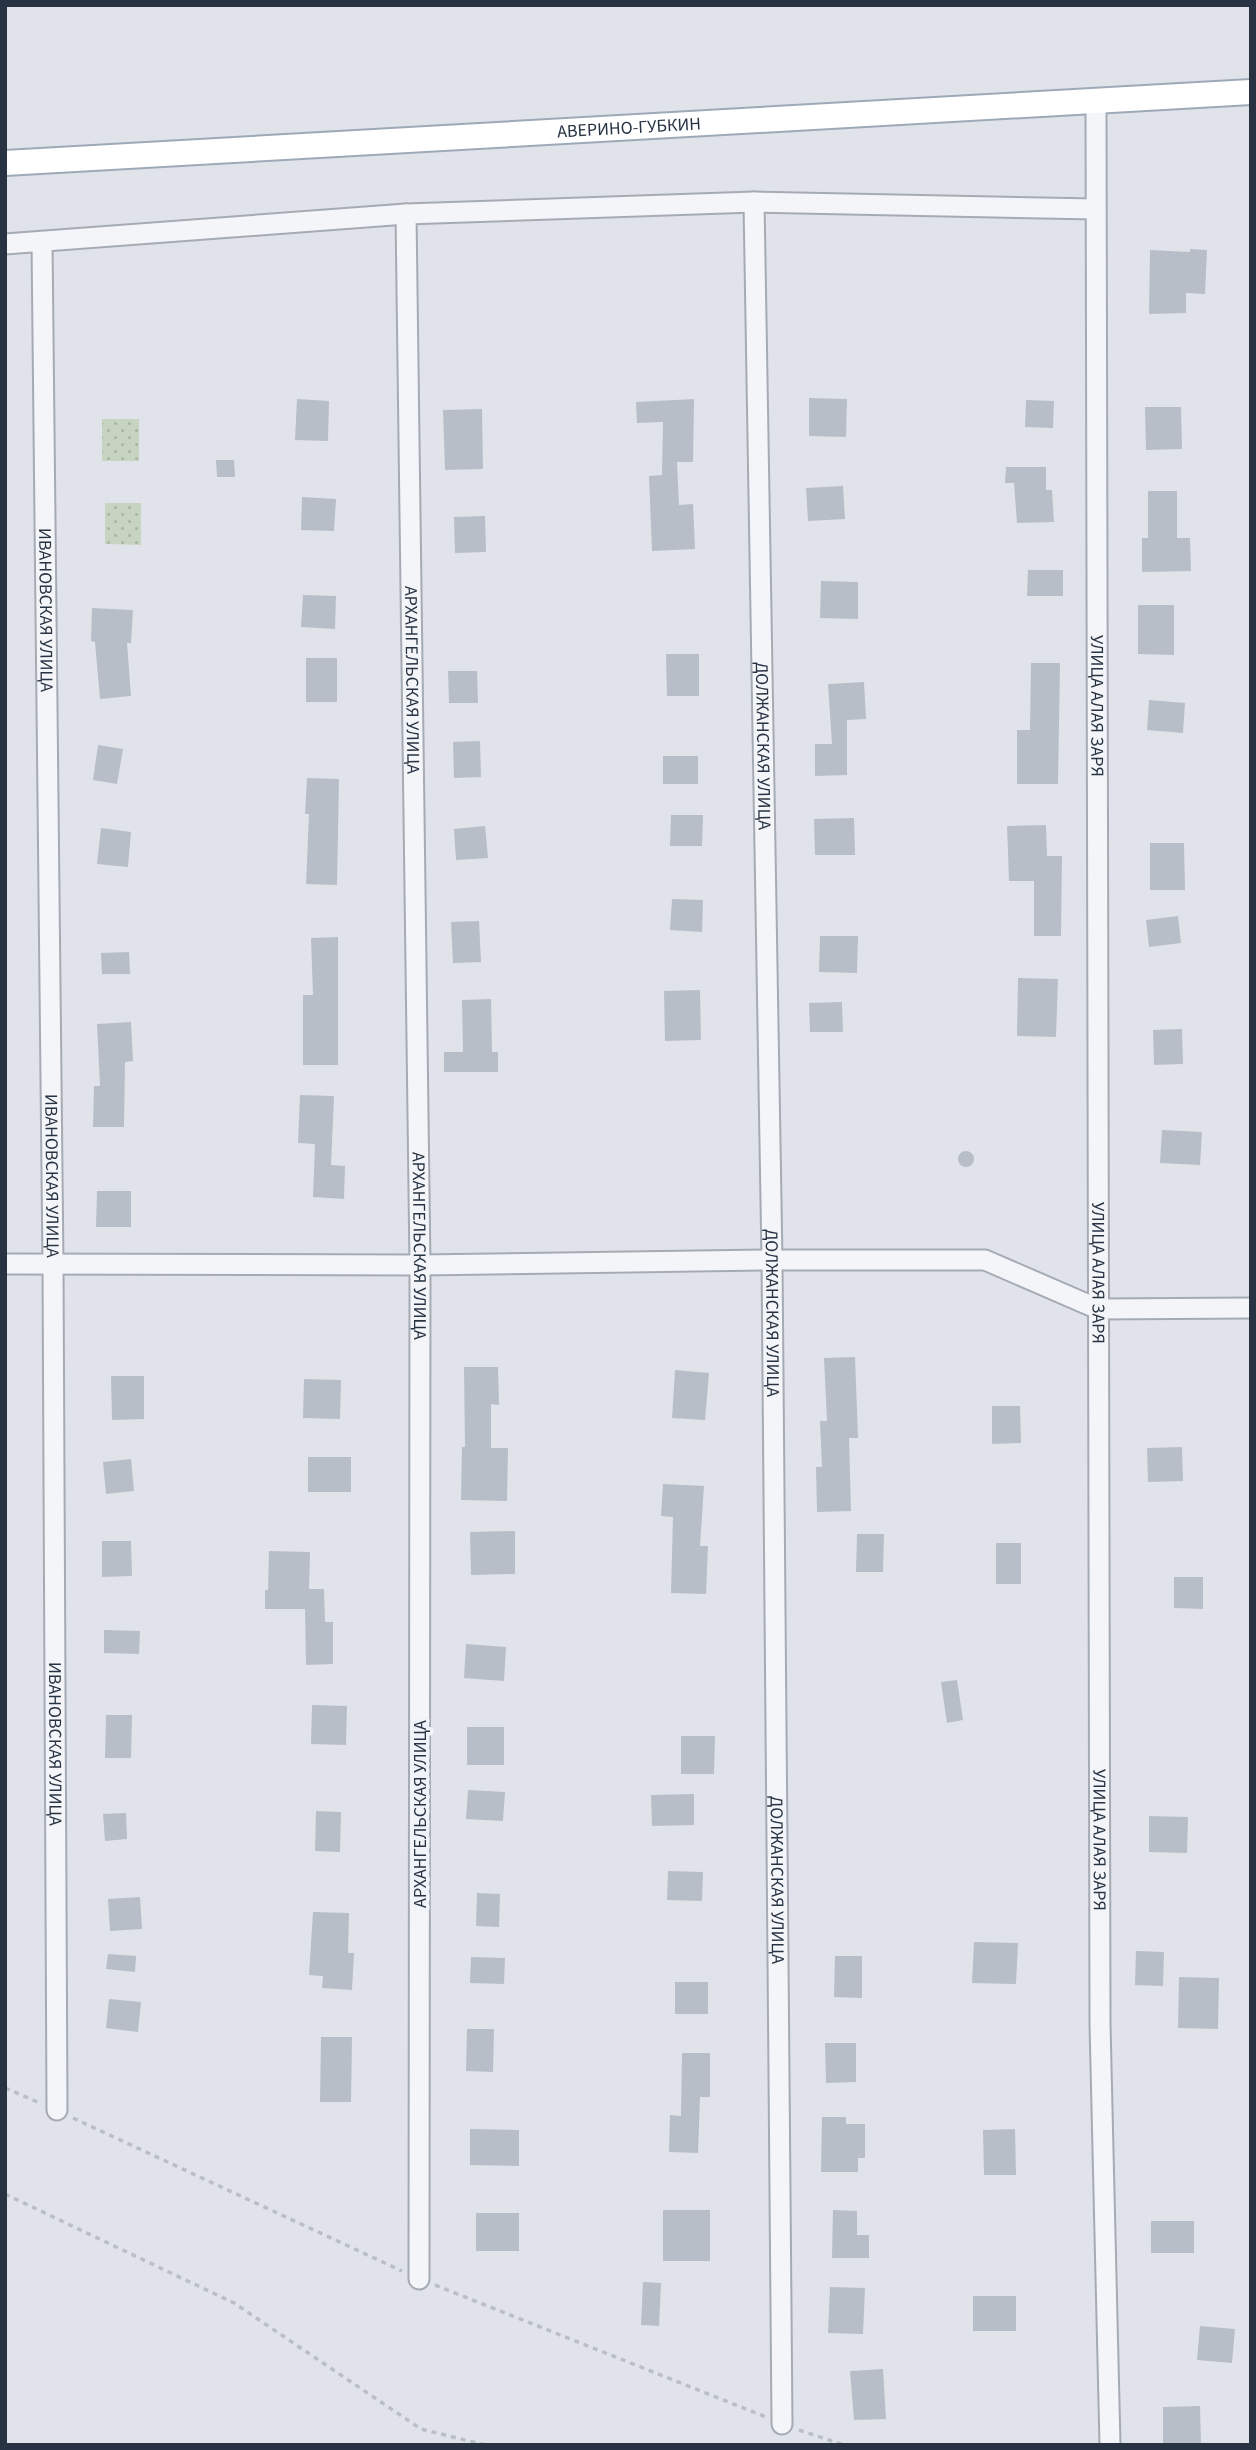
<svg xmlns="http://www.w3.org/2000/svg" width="1256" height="2450" viewBox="0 0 1256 2450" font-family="'Source Sans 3',sans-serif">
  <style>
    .grass { fill: url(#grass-dots) }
    .building { fill: #b7bec8 }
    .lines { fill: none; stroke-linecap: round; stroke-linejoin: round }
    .minor-casing { stroke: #a5abb5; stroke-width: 23 }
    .major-casing { stroke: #9ea9b7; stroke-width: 28 }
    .path { stroke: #babfc5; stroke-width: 3.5; stroke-dasharray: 5 5; stroke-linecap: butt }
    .minor { stroke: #f3f5f8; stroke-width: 19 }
    .major { stroke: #fff; stroke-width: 24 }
    .labels { text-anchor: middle; stroke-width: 7; stroke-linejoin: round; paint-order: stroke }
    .street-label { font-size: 18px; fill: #273343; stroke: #f0f3f7 }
  </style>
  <defs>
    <pattern id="grass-dots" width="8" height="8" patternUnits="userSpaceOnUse" patternTransform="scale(1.75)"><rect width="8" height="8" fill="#c7d5c0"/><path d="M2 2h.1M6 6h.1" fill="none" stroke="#abb7a6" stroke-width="1.8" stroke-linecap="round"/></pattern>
  </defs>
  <rect width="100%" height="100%" fill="#e0e4ea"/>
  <!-- grass -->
  <path class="grass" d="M102,419H139V461H102Z
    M105,503H141V545L105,544Z"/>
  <!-- building -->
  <path class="building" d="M1190,249L1207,250L1205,294L1186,293V313L1149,314L1150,250L1190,252Z
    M809,398L847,399L846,437L809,436Z
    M297,399L329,401L328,441L295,440Z
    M694,399L693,462H677L679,505L693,504L695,549L652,551L649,476L662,475L663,422L637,423L636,402Z
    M1026,400L1054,401L1053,428L1025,427Z
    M1145,407H1181L1182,449L1146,450Z
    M482,409L483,469L445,470L443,410Z
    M216,460H234L235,477H217Z
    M1006,467H1046V490H1052L1054,522L1017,523L1014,483H1005Z
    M843,486L845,519L808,521L806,488Z
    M1148,491H1177V538H1190L1191,571L1142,572V538H1148Z
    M302,497L336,499L334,531L301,530Z
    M485,516L486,552L455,553L454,517Z
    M1028,570H1063V596H1027Z
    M821,581L858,582V619L820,618Z
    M303,595L336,596L335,629L301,627Z
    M1138,605H1174V655L1138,654Z
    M92,608L133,610L131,643H127L131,696L100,699L95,642L91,641Z
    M666,654H699V696H667Z
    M306,658H337V702H306Z
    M1031,663H1060L1058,784H1017V730H1030Z
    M448,671H477L478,703H449Z
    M864,682L866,719L847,720V775L815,776V744H832L828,684Z
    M1149,700L1185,703L1183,733L1147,730Z
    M480,741L481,777L454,778L453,742Z
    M98,745L123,749L117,784L93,780Z
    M663,756H698V784H663Z
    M307,778L339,779L337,885L306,884L309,814H305Z
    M671,815H703L702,846H670Z
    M854,818L855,855H815L814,819Z
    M1046,825L1047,856H1062L1061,936H1034V881H1009L1007,826Z
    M485,826L488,858L456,860L454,829Z
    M101,828L131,832L128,867L97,864Z
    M1150,843H1184L1185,890H1150Z
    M672,899L703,900L702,932L670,930Z
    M1178,916L1181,943L1149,947L1146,920Z
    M479,921L481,962L453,963L451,922Z
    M820,936H858L857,973L819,972Z
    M338,937V1065H303V995H313L311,938Z
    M129,952L130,974H102L101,953Z
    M1018,978L1058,979L1056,1037L1017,1036Z
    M700,990L701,1040L665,1041L664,991Z
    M491,999L492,1052H498V1072H444V1052H463L462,1000Z
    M842,1002L843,1032H810L809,1003Z
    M131,1022L133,1061L125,1062L124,1127H93L94,1086H100L97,1024Z
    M1182,1029L1183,1064L1154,1065L1153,1030Z
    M300,1095L334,1096L331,1165L345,1166L344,1199L313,1197L315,1144L298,1143Z
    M1162,1130L1202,1132L1200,1165L1160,1163Z
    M958 1159a8 8 0 1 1 16 0a8 8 0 1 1-16 0Z
    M97,1191H131V1227H96Z
    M855,1357L858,1438H849L851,1511L817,1512L816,1467H822L820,1421H827L824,1358Z
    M464,1367H498L499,1405L491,1404V1448H508L507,1501L461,1500L462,1447H465Z
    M675,1370L709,1373L705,1420L672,1418Z
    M111,1376H144V1419L112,1420Z
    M304,1379L341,1380L340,1419L303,1418Z
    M992,1406H1020L1021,1443L992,1444Z
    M1182,1447L1183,1481L1148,1482L1147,1448Z
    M308,1457H351V1492H308Z
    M131,1459L134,1491L106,1494L103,1462Z
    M663,1484L704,1486L700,1546H708L706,1594L671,1593L673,1517L661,1516Z
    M515,1531V1574L471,1575L470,1532Z
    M857,1534H884L883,1572H856Z
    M102,1541H131L132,1576L102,1577Z
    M996,1543H1021V1584H996Z
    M269,1551L310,1552L309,1589H324L325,1622H333V1664L306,1665L305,1609H265V1590H268Z
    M1174,1577H1203V1609L1174,1608Z
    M104,1630L140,1631L139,1654L104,1653Z
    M466,1644L506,1647L504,1681L464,1678Z
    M957,1680L963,1720L947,1723L941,1682Z
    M312,1705L347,1706L346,1745L311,1744Z
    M106,1715H132L131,1758H105Z
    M467,1727H504V1765H467Z
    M681,1736H715L714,1774H681Z
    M468,1790L505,1792L503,1821L466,1819Z
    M694,1794V1825L652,1826L651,1795Z
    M316,1811L341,1812L340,1852L315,1851Z
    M126,1813L127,1839L105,1841L103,1814Z
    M1149,1816L1188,1817L1187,1853L1149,1852Z
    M668,1871L703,1872L702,1901L667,1900Z
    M477,1893L500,1894L499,1927L476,1926Z
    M140,1897L142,1929L110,1931L108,1899Z
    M313,1912L349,1913L348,1953H354L352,1990L322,1988L323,1976L309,1975Z
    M974,1942L1018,1943L1016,1984L972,1983Z
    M1136,1951L1164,1952L1163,1986L1135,1985Z
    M108,1954L136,1956L135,1972L106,1969Z
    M835,1956H862V1998L834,1997Z
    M471,1957L505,1958L504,1984L470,1983Z
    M1179,1977L1219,1978L1218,2029L1178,2028Z
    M675,1982H708V2014H675Z
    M109,1999L141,2002L138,2032L106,2028Z
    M467,2029H494L493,2072L466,2071Z
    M321,2037H352L351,2102H320Z
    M825,2043H856V2082L826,2083Z
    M682,2053H710V2097H700L698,2153L669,2152L670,2115L681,2116Z
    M822,2117H846V2124H865V2158H858V2172H821Z
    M470,2129L519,2130V2166L470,2165Z
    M1015,2129L1016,2175H984L983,2130Z
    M663,2210H710V2261H663Z
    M833,2210L857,2211V2235H869V2258H832Z
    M476,2213H519V2251H476Z
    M1151,2221H1194V2253H1151Z
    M643,2282L661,2283L659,2326L641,2325Z
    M830,2287L865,2288L863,2334L828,2333Z
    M973,2296H1016V2331H973Z
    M1200,2326L1235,2329L1232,2363L1197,2360Z
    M883,2369L886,2419L854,2420L850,2371Z
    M1200,2406L1201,2445H1163V2407Z"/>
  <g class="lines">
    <defs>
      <g id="minor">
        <path id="s1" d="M1096,102L1100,2024L1110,2445"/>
        <path id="s2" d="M754,202L772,1260L782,2424"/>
        <path id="s3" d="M406,214L420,1265L419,2279"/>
        <path id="s4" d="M42,242L53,1265L57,2110"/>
        <path d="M5,244L406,214L754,202L1095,209"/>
        <path d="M5,1264L420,1265L772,1260H985L1098,1309L1251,1308"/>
      </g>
      <g id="major">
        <path id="s5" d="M5,163L1251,92"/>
      </g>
    </defs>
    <!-- minor casing -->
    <use href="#minor" class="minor-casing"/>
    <!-- major casing -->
    <use href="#major" class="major-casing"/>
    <!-- path -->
    <path class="path" d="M5,2088L40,2103
      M73,2118L402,2271
      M5,2194L234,2303L421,2429L485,2445
      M435,2285L766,2417
      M799,2430L844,2445"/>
    <!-- minor -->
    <use href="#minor" class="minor"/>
    <!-- major -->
    <use href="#major" class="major"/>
  </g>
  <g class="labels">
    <!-- street labels -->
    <g class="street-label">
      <text dy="6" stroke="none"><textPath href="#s5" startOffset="625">АВЕРИНО-ГУБКИН</textPath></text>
      <text dy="6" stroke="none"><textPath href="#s4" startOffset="368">ИВАНОВСКАЯ УЛИЦА</textPath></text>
      <text dy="6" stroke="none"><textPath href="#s3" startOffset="466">АРХАНГЕЛЬСКАЯ УЛИЦА</textPath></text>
      <text dy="6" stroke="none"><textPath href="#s1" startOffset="604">УЛИЦА АЛАЯ ЗАРЯ</textPath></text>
      <text dy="6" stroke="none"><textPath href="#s2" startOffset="544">ДОЛЖАНСКАЯ УЛИЦА</textPath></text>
      <text dy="6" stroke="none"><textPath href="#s4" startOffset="934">ИВАНОВСКАЯ УЛИЦА</textPath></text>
      <text dy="6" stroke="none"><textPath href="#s3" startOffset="1032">АРХАНГЕЛЬСКАЯ УЛИЦА</textPath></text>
      <text dy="6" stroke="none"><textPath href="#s1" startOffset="1171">УЛИЦА АЛАЯ ЗАРЯ</textPath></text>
      <text dy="6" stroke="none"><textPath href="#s2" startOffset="1111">ДОЛЖАНСКАЯ УЛИЦА</textPath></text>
      <text dy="6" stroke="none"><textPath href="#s4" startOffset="1502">ИВАНОВСКАЯ УЛИЦА</textPath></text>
      <text transform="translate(420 1814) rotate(-90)" y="6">АРХАНГЕЛЬСКАЯ УЛИЦА</text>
      <text dy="6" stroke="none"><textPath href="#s1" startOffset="1738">УЛИЦА АЛАЯ ЗАРЯ</textPath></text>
      <text dy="6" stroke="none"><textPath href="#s2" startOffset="1678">ДОЛЖАНСКАЯ УЛИЦА</textPath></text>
    </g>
  </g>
  <!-- border -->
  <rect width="1256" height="2450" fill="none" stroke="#273343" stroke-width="14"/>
</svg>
